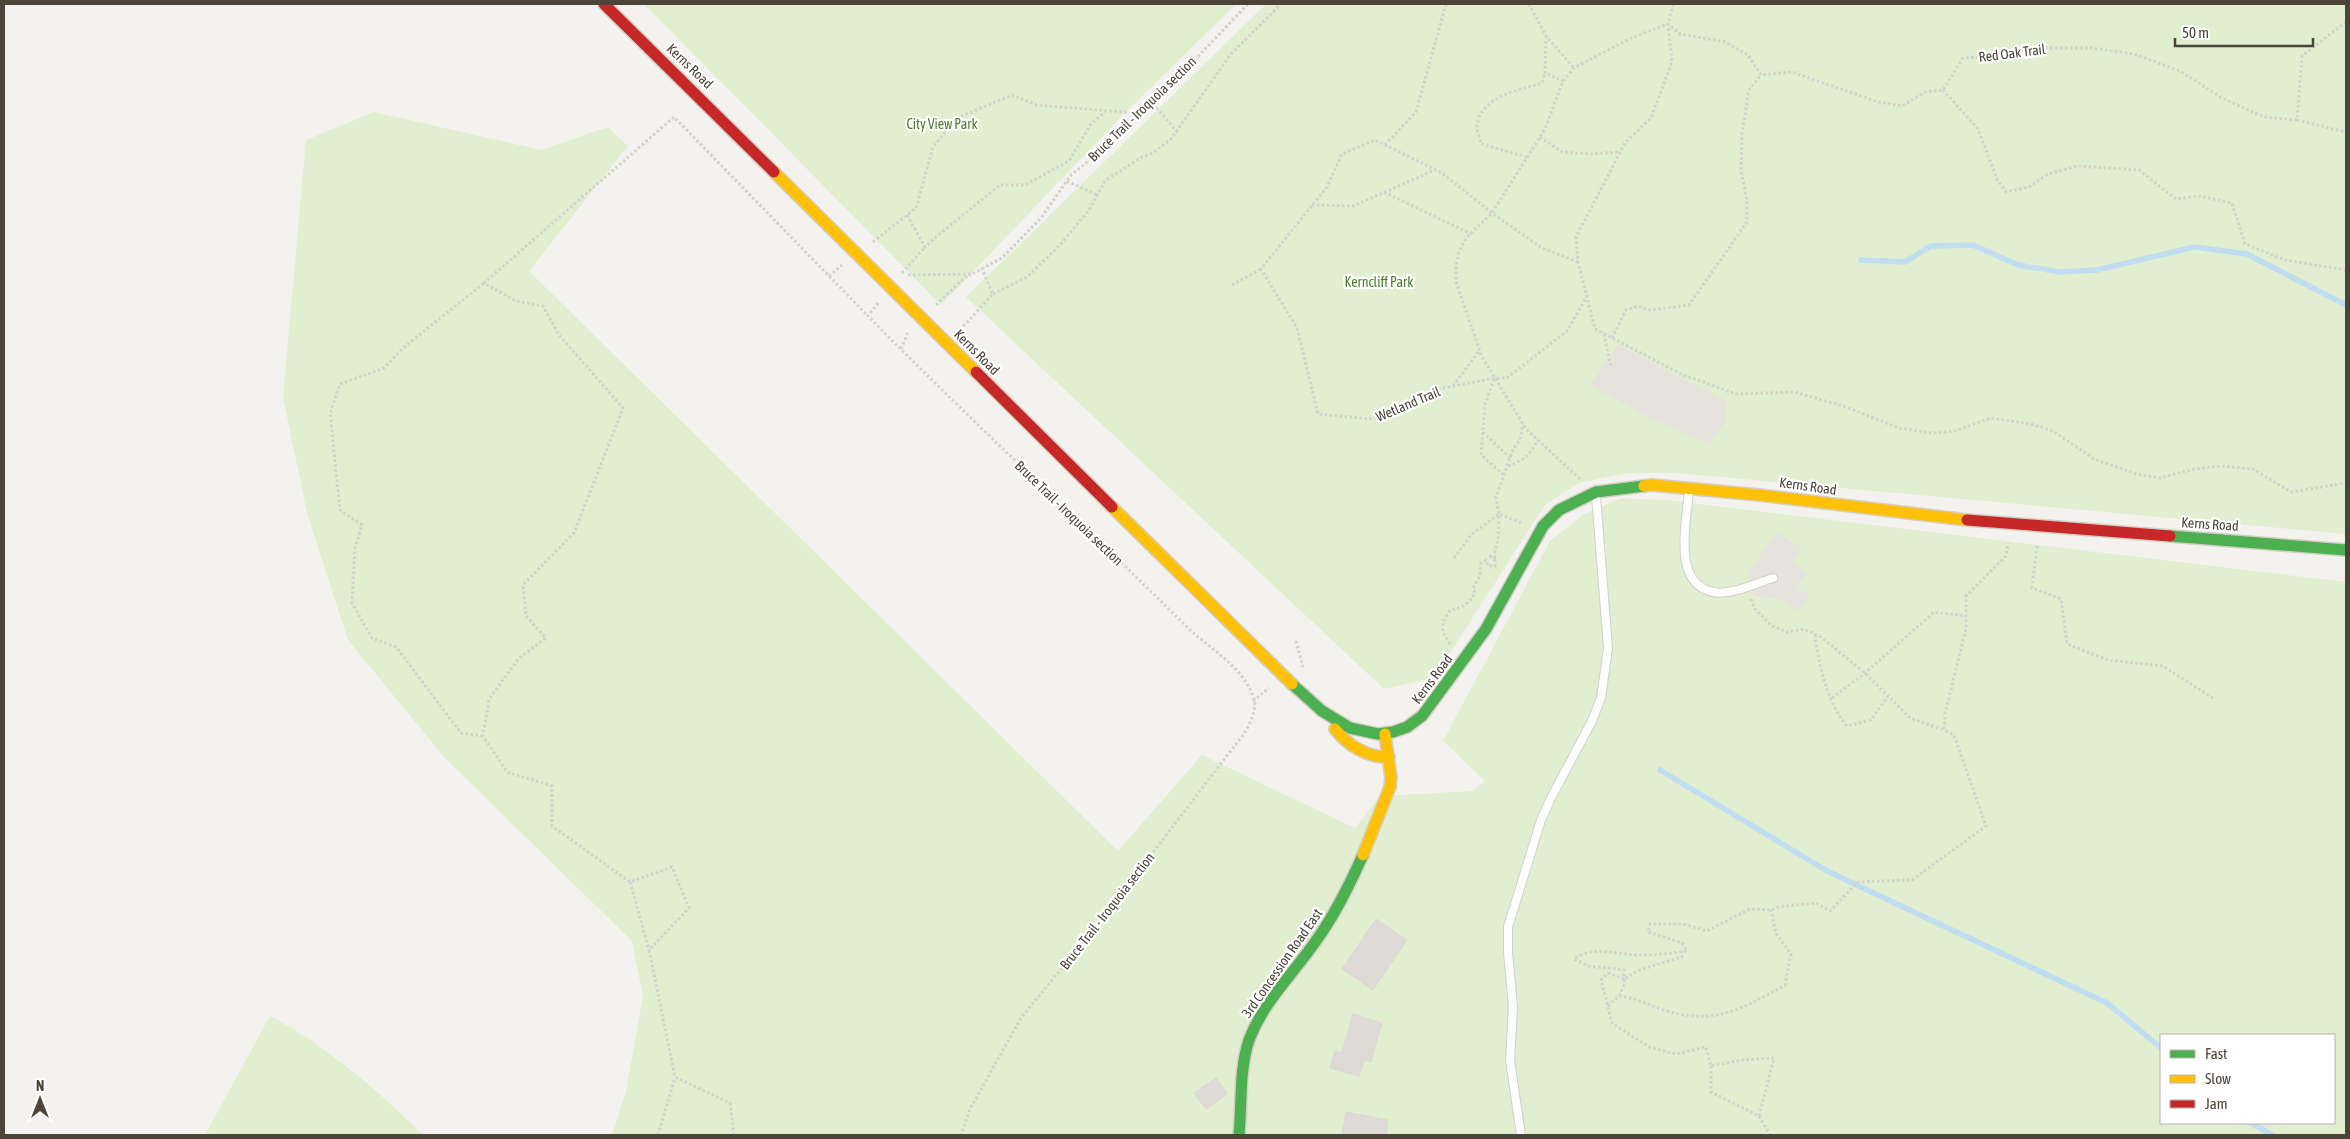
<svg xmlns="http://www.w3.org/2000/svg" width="2350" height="1139" viewBox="0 0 2350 1139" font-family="'Asap Condensed',sans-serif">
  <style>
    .green { fill: #e1eecf; fill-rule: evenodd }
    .parking { fill: #e6e3df }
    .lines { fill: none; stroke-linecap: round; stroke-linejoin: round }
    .stream { stroke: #c0ddf1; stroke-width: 5.5 }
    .building { fill: #dedbd6; stroke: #dcd9d4 }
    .lane-casing { stroke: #d2d0cb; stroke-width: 10 }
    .fast-casing { stroke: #d3cfc5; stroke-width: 14 }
    .slow-casing { stroke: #d3cfc5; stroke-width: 14 }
    .jam-casing { stroke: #d3cfc5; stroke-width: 14 }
    .path { stroke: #d3d2cc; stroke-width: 3; stroke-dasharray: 2.5 2.5; stroke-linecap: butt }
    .lane { stroke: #fdfdfc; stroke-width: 8 }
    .fast { stroke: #4caf50; stroke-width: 11 }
    .slow { stroke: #ffc107; stroke-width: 11 }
    .jam { stroke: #c62828; stroke-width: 11 }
    .labels { text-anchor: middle; stroke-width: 4.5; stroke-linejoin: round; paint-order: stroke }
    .street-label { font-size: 14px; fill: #4b4439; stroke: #fff }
    .park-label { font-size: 14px; fill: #4a7f2a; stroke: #fff }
  </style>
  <rect width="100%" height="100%" fill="#f4f2ee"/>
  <!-- green -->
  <path class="green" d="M644,4H1236L1129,109L941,305Z
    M1266,4H2346V534L1677,473H1628L1578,483L1545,505L1434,678L1384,689L966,297Z
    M374,112L541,150L608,127L628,146L529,271L1118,851L1202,755L1355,828L1380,796L1473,791L1485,781L1443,741L1550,541L1583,515L1621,498L1665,500L2346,582V1135H612L626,1091L643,996L632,941L444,757L348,640L307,513L283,397L306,140ZM2161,1035H2334V1123H2161Z
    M270,1016C324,1044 380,1092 423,1135H205Z"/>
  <!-- parking -->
  <path class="parking" d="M1618,345L1727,402L1725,422L1709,444L1648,417L1590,385Z
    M1776,533L1802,548L1792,562L1807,573L1796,587L1810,596L1800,611L1776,598L1752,596L1748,574Z"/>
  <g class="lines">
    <!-- stream -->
    <path class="stream" d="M1861,260L1905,262L1931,246L1973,245L2018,265L2060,272L2097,270L2194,247L2247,254L2346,305
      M1660,770L1827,871L2107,1003L2161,1048
      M2251,1123L2272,1135"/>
  </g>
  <!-- building -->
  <path class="building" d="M1376,919L1407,940L1373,990L1342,969Z
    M1353,1014L1382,1023L1371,1062L1364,1060L1359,1076L1330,1068L1335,1051L1342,1053Z
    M1216,1078L1227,1094L1206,1109L1194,1093Z
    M1346,1112L1388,1120L1386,1135H1342Z"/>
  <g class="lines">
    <defs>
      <path id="lane" d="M1689,490C1687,521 1671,583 1713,592C1731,596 1756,583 1773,578
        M1521,1135L1510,1060L1513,1007L1508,952V927L1541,820L1552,796L1592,721L1601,698L1608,648L1596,496"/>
      <path id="fast" d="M2170,536L2346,550
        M1292,684L1322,711L1350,728L1378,734L1393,732L1407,727L1422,716L1486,629L1543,526L1559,510L1596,492L1644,486
        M1239,1135C1242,1104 1239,1070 1249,1040C1263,1003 1291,976 1313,945C1334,917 1349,886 1363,855"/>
      <path id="slow" d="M774,172L976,372
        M1644,486L1652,485L1759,495L1967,520
        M1112,507L1292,684
        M1335,729C1347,745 1368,758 1389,757
        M1363,855L1390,787L1391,778L1385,734"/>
      <path id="jam" d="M604,4L774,172
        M976,372L1112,507
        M1967,520L2170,536"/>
    </defs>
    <!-- lane casing -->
    <use href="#lane" class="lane-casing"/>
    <!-- fast casing -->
    <use href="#fast" class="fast-casing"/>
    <!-- slow casing -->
    <use href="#slow" class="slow-casing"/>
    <!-- jam casing -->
    <use href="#jam" class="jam-casing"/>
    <!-- path -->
    <path class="path" d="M1529,4L1546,36L1574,68
      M1673,4L1668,24L1672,62L1651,118L1625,143L1576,237L1578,262L1595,329L1681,374L1736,394L1795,392L1846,407L1899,428L1931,433L1955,431L1991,418L2031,424L2053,431L2094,459L2136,474L2160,478L2194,469L2222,466L2253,469L2291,492L2346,483
      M1546,36L1545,73L1563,81
      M1943,90L1978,129L1997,179L2006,192L2029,187L2048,174L2077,166L2139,170L2176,199L2198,196L2232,203L2245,244L2285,260L2346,270
      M1150,100L1177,132
      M2297,120L2346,132
      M1540,137L1562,152L1592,154L1619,152
      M1385,145L1416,112L1446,4
      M1527,157L1481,144C1480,138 1476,130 1477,125C1481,96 1520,90 1542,83L1545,73
      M1067,181L1097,195
      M1384,192L1471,234
      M1312,205L1353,206L1435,170
      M907,215L925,247L937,236L1000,185H1025L1069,161L1091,124L1105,112
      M873,242L916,208L933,147L957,118L1012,95L1037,105L1135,113
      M1578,262L1542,248L1492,213L1442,173L1375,140L1342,154L1327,187L1261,269L1297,328L1318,414L1370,419L1433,390L1495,378H1507L1567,331L1587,296
      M902,273L925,247
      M908,275L972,274L1002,258L1041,218L1071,175L1097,154L1150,100L1188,67L1248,4
      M829,276L842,265
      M1232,285L1261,269
      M993,294L1027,277L1060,245L1089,210L1105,181L1142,157L1153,153L1171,139L1231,54L1281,4
      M878,303L868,316C971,421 1079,520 1183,623C1206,647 1241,664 1253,696C1258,709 1250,724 1243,735L1101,920L1021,1018L970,1109L961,1135
      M936,305L964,278L971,275
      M960,330L993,294L982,269
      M1604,334L1611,367
      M1612,338L1626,310L1638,306L1650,310L1689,305L1747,222V200L1741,171L1742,134L1749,90L1761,75
      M901,349L908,332
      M1494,379L1485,405L1481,455L1504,475
      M1453,386L1479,351
      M1483,432L1510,458
      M1508,466C1523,461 1530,455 1538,440
      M1580,479L1526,429L1495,378L1482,357L1456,282V267L1459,252L1466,238L1492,213L1545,129L1563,81L1574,68L1631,38L1668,24L1680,34L1725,42L1748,55L1761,75L1792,72L1878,102L1902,106L1925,92L1943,90L1963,58L2001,56L2032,48H2091L2134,54L2180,71L2222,98L2264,117L2297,120L2302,56L2346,22
      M2037,546L2032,588L2061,599L2067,644L2108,660L2163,666L2214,699
      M1454,558L1472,534L1499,514L1521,523
      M1751,599L1755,609L1772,626L1787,632L1804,629L1821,637L1865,673L1910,718L1944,730
      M1815,635C1818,662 1828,705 1847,726L1871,720L1888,696
      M1296,641L1303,667
      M1450,644L1443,632V622L1450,610C1463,607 1468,605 1475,593L1473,588L1480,576L1481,563L1486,560L1488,566H1495V561L1489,555L1496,560L1494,555L1498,539L1499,514L1496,497L1513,449L1520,440L1523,424
      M1832,698L1865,673L1934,612L1966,616
      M1253,701L1269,688
      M483,736L461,733L396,647L372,638L352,603L355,548L362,525L340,510L330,413L340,384L384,368L403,348L484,283
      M630,882L649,950
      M1619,996C1637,998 1646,1004 1663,1010C1713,1026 1743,1009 1785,985L1791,954L1776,934L1771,910
      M1608,1006L1619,996L1625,983L1624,979L1639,970L1682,957V951
      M1711,1066V1092L1759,1116L1770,1135
      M1759,1116L1774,1058L1742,1060L1711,1066L1706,1047L1676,1054L1649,1047L1612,1023L1601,980L1608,973L1624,979V970L1589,966L1574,959C1595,944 1620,956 1643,955C1658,955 1673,953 1687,951L1682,943L1648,932L1650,924H1683L1707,931L1750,909L1771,910L1778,907L1816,903L1830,911L1858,882L1912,880L1986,826L1954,735L1944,730L1945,714L1966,628V596L2006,556L2008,543
      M658,1135L675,1077
      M734,1135L730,1103L675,1077L649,950L689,908L672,867L630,882L552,826V786L507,772L483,736L489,699L519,658L546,638L526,616L523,585L574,533L623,408L559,335L543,306L516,301L484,283L674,117L868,316"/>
    <!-- lane -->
    <use href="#lane" class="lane"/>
    <!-- fast -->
    <use href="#fast" class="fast"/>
    <!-- slow -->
    <use href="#slow" class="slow"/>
    <!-- jam -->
    <use href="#jam" class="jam"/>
  </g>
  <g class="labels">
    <!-- street labels -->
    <g class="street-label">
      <text transform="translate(2012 53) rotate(-7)" y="5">Red Oak Trail</text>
      <text transform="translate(690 66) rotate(44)" y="5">Kerns Road</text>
      <text transform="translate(1142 109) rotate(-44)" y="5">Bruce Trail - Iroquoia section</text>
      <text transform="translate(977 352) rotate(45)" y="5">Kerns Road</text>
      <text transform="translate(1408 404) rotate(-23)" y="5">Wetland Trail</text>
      <text transform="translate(1808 486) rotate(8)" y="5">Kerns Road</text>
      <text transform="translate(1069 513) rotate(44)" y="5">Bruce Trail - Iroquoia section</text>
      <text transform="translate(2210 524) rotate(4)" y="5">Kerns Road</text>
      <text transform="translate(1432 679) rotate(-53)" y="5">Kerns Road</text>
      <text transform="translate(1107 911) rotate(-52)" y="5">Bruce Trail - Iroquoia section</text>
      <text transform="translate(1282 963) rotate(-55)" y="5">3rd Concession Road East</text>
    </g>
    <!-- park labels -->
    <g class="park-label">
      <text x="942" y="129">City View Park</text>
      <text x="1379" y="287">Kerncliff Park</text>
    </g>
  </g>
  <!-- border -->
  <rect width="2350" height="1139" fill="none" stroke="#4b4439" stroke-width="10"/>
  <!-- legend -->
  <rect x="2160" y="1034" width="175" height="90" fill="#ffffff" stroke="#b7b4b0"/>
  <rect x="2170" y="1050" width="25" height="8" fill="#4caf50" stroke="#b7b4b0"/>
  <text x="2205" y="1059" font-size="15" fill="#4b4439">Fast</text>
  <rect x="2170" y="1075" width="25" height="8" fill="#ffc107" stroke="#b7b4b0"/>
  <text x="2205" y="1084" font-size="15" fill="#4b4439">Slow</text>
  <rect x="2170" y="1100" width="25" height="8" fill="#c62828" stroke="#b7b4b0"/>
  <text x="2205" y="1109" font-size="15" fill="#4b4439">Jam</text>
  <!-- north arrow -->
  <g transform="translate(40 1099)" stroke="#ffffff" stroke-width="4" paint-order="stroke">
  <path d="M0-4L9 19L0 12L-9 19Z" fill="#4b4439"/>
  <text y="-8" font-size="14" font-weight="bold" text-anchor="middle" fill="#4b4439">N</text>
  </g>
  <!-- scale -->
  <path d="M2175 38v8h138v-8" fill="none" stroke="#4b4439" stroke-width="2.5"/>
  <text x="2182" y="38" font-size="15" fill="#4b4439" stroke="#ffffff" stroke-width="4" paint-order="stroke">50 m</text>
</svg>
